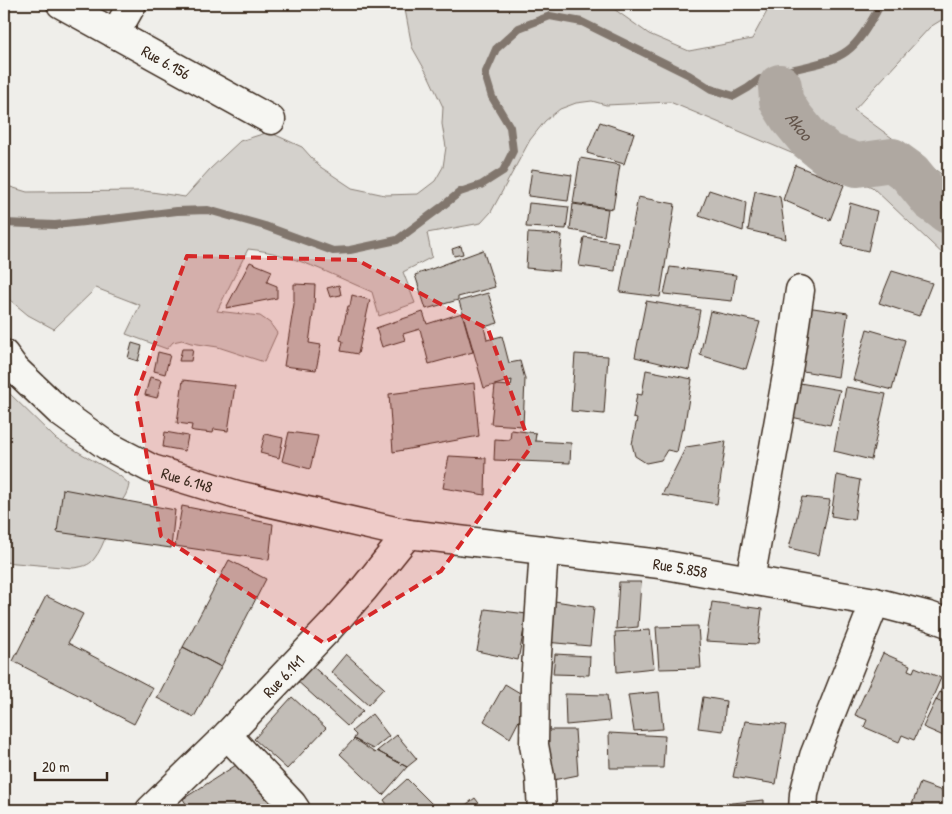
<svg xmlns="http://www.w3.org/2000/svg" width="952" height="814" viewBox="0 0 952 814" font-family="'Patrick Hand',sans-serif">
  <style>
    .green { fill: #d4d1cc; stroke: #887e75 }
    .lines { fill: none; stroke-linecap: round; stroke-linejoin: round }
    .stream { stroke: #81766d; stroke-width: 8 }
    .river { stroke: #afa8a1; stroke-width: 44 }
    .building { fill: #c2bdb7; stroke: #3b2a1e }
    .minor-casing { stroke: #3b2a1e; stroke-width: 31 }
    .minor { stroke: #f6f6f2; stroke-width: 28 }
    .marked { fill: #d62828; fill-opacity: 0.2; stroke: #d62828; stroke-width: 4; stroke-dasharray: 10 6; stroke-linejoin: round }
    .labels { text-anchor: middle; stroke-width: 5; stroke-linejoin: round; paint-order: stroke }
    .street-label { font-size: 16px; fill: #3b2a1e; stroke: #f6f6f2 }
    .water-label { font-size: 18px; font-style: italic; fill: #64564c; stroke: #f6f6f2 }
  </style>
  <rect width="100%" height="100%" fill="#efeeea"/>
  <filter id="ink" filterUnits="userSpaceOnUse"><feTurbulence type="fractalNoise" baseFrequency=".02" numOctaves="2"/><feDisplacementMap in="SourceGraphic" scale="10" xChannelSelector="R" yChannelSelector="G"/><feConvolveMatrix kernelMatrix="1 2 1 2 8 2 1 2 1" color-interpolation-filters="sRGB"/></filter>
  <g filter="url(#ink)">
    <!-- green -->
    <path class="green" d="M404,4H607L649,34L689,51L752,39L771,4H948V16L930,27L854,110L948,179V259L872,187L670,102L606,105L592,101L576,103L560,109L545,121L530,140L491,212L481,223L427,233L432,257L403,272L415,303L379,316L372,292C332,275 292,253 248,249L217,311L260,316L270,323L277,333L264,362L218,347L191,343L182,340L173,342L167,349L126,334L140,305L96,288L54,329L28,315L4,295V185L27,192L145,191L185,197L210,169L240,141L269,132L302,147L319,166L352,188L385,195L418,194L435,181L443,167L446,147L442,124L443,107L429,77L412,47Z
      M4,388L56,439L120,476L129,484C128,494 122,500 117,509C108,524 106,544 94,559C89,566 81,567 73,568L4,562Z"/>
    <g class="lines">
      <!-- stream -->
      <path class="stream" d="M4,223L55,225L104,220L177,211L208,210L265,226L333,251L350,250L397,240L440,208L460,192L481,185L503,171L513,151L510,127L492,97L485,74L496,49L519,28L550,16L582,22L689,75L711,89L734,96L748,88L760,79L771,81L780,86L791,70C807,66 833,62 847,51C861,41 872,19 881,4"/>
      <!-- river -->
      <path class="river" id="s1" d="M780,86L781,101L791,117L809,139L829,155L857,165L892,160L910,173L932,200L948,212"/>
    </g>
    <!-- building -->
    <path class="building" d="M600,122L634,133L624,164L587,153Z
      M580,158L620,165L613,209L573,203Z
      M795,165L844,185L830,220L783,200Z
      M532,169L572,175L568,201L528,196Z
      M709,190L746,202L743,231L699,216Z
      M755,191L780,197L786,239L748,230Z
      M638,197L675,204L660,297L620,292Z
      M529,203L569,207L566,229L526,227Z
      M850,203L877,211L868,251L842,245Z
      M573,204L608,209L604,236L570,230Z
      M528,233L562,235L559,271L526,268Z
      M584,237L618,242L615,271L579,266Z
      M461,246L463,254L454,256L452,249Z
      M483,250L495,287L458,297V300L426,309L415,275Z
      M250,262L272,271L267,282L277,286V298L226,308Z
      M670,267L736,275L732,301L664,294Z
      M892,271L932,283L919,316L879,303Z
      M294,284L315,285L314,307L309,343L321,345L316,370L284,366L294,304Z
      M339,285L341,295L330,297L327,288Z
      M488,293L498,323L484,327L487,340L502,336L509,363L520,361L525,379L523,426L491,424L495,385L511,386L512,380L484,388L459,301Z
      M352,295L370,300L358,354L341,351L343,341L340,340L348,306H350Z
      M646,301L700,310L689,370L635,357Z
      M806,307L848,313L838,377L797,370Z
      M710,311L760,322L746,369L700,355Z
      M423,312L427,324L462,313L473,352L429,364L420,329L403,334L405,340L382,347L376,328Z
      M867,329L905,340L892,390L853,380Z
      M132,343L142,346L138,361L128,358Z
      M182,349H193L191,361H179Z
      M158,352L170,355L165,374L154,371Z
      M575,354L608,356L604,414L571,411Z
      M646,370L692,379L684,429L682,428L677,452L667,450L661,460L646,463L635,456L632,444L637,419L633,418L637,394L642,395Z
      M150,377L162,380L157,398L145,395Z
      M183,380L235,386L228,431L214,429L213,433L194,431L191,430L192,425L177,423Z
      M794,382L840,390L830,425L786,416Z
      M474,383L479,436L393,452L389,394Z
      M846,387L886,394L871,460L834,451Z
      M511,430L536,433L535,441L571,443L570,463L494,460L495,439L510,440Z
      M165,432L188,436L185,451L163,447Z
      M289,432L318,436L310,469L282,461Z
      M265,434L283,438L279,458L260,453Z
      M726,441L717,504L662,495L686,447Z
      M449,456L486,458L485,495L443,488Z
      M837,475L860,480L854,520L831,516Z
      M63,489L175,510L171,548L57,532Z
      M802,497L830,500L819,555L789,548Z
      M182,506L273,524L269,560L175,546Z
      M229,560L266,579L221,667L183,647Z
      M619,582H641L638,627L616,629Z
      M46,596L83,614L68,643L153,688L134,724L13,661Z
      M548,600L594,607L590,646L545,642Z
      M712,602L762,609L758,644L706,641Z
      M485,609L527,614L518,660L477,651Z
      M698,626L701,668L659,669L656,627Z
      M650,630L654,668L617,672L615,632Z
      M183,647L221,667L194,717L157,698Z
      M883,653L910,665L908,670L913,672L915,667L941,678L914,740L902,735L899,742L864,727L867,720L855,715Z
      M346,654L384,688L368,705L331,672Z
      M555,654L590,656L589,675L553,674Z
      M310,664L363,711L347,726L295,679Z
      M948,674V695L940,692Z
      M505,684L530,699L510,738L484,721Z
      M659,692L663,729L634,731L628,695Z
      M940,692L948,695V705L936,700Z
      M565,694L607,695L610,721L566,725Z
      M292,697L326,728L287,769L254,739Z
      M703,697L726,701L723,731L698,728Z
      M936,700L948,705V738L923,727Z
      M372,714L389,736L373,749L354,739L356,735L352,731Z
      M745,721L786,725L776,784L733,777Z
      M541,730H575L578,775L543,782Z
      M609,733L665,736L663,768H610Z
      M397,735L417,759L407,767L377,751Z
      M354,739L375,753L377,751L407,767L383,795L340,754Z
      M244,760L282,810H190L183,799Z
      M407,779L438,810H391L384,800Z
      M920,783L948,793V810H910Z
      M475,798L484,810H459Z
      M764,800V810H712L711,805Z"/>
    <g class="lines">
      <defs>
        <g id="minor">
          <path id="s2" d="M61,4L271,120"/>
          <path d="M115,34L132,4"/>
          <path id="s3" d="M4,354L15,369L60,412L106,445L152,469L237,495L408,534L660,564L875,602L929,616L948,623"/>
          <path d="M750,580L789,364L800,290"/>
          <path d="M227,735L292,804L296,810"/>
          <path id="s4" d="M150,810L227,735L330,627L363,590L408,534"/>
          <path d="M542,810L540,777L534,745L535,684L544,550"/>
          <path d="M803,810L804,794L814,756L875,602"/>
        </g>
      </defs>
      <!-- minor casing -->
      <use href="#minor" class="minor-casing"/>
      <!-- minor -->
      <use href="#minor" class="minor"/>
    </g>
  </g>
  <!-- marked area -->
  <path class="marked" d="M187,256L357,260L488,329L531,447L441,571L324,643L161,536L136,395Z"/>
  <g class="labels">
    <!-- street labels -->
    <g class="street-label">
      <text dy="6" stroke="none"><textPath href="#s2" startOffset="120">Rue 6.156</textPath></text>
      <text dy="6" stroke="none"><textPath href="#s3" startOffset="226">Rue 6.148</textPath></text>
      <text dy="6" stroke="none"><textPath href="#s3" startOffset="728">Rue 5.858</textPath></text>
      <text dy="6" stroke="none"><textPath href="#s4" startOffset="189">Rue 6.141</textPath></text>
    </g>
    <!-- water labels -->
    <g class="water-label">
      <text dy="6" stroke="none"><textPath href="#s1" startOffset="46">Akoo</textPath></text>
    </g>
  </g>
  <!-- margin -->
  <rect width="952" height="814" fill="none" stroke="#f6f6f2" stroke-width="20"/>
  <rect x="10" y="10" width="932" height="794" fill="none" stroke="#3b2a1e" stroke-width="2" filter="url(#ink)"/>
  <!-- scale -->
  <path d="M35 772v8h72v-8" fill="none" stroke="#3b2a1e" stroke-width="2.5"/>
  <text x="42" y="772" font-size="15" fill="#3b2a1e" stroke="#f6f6f2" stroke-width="4" paint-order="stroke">20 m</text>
</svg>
